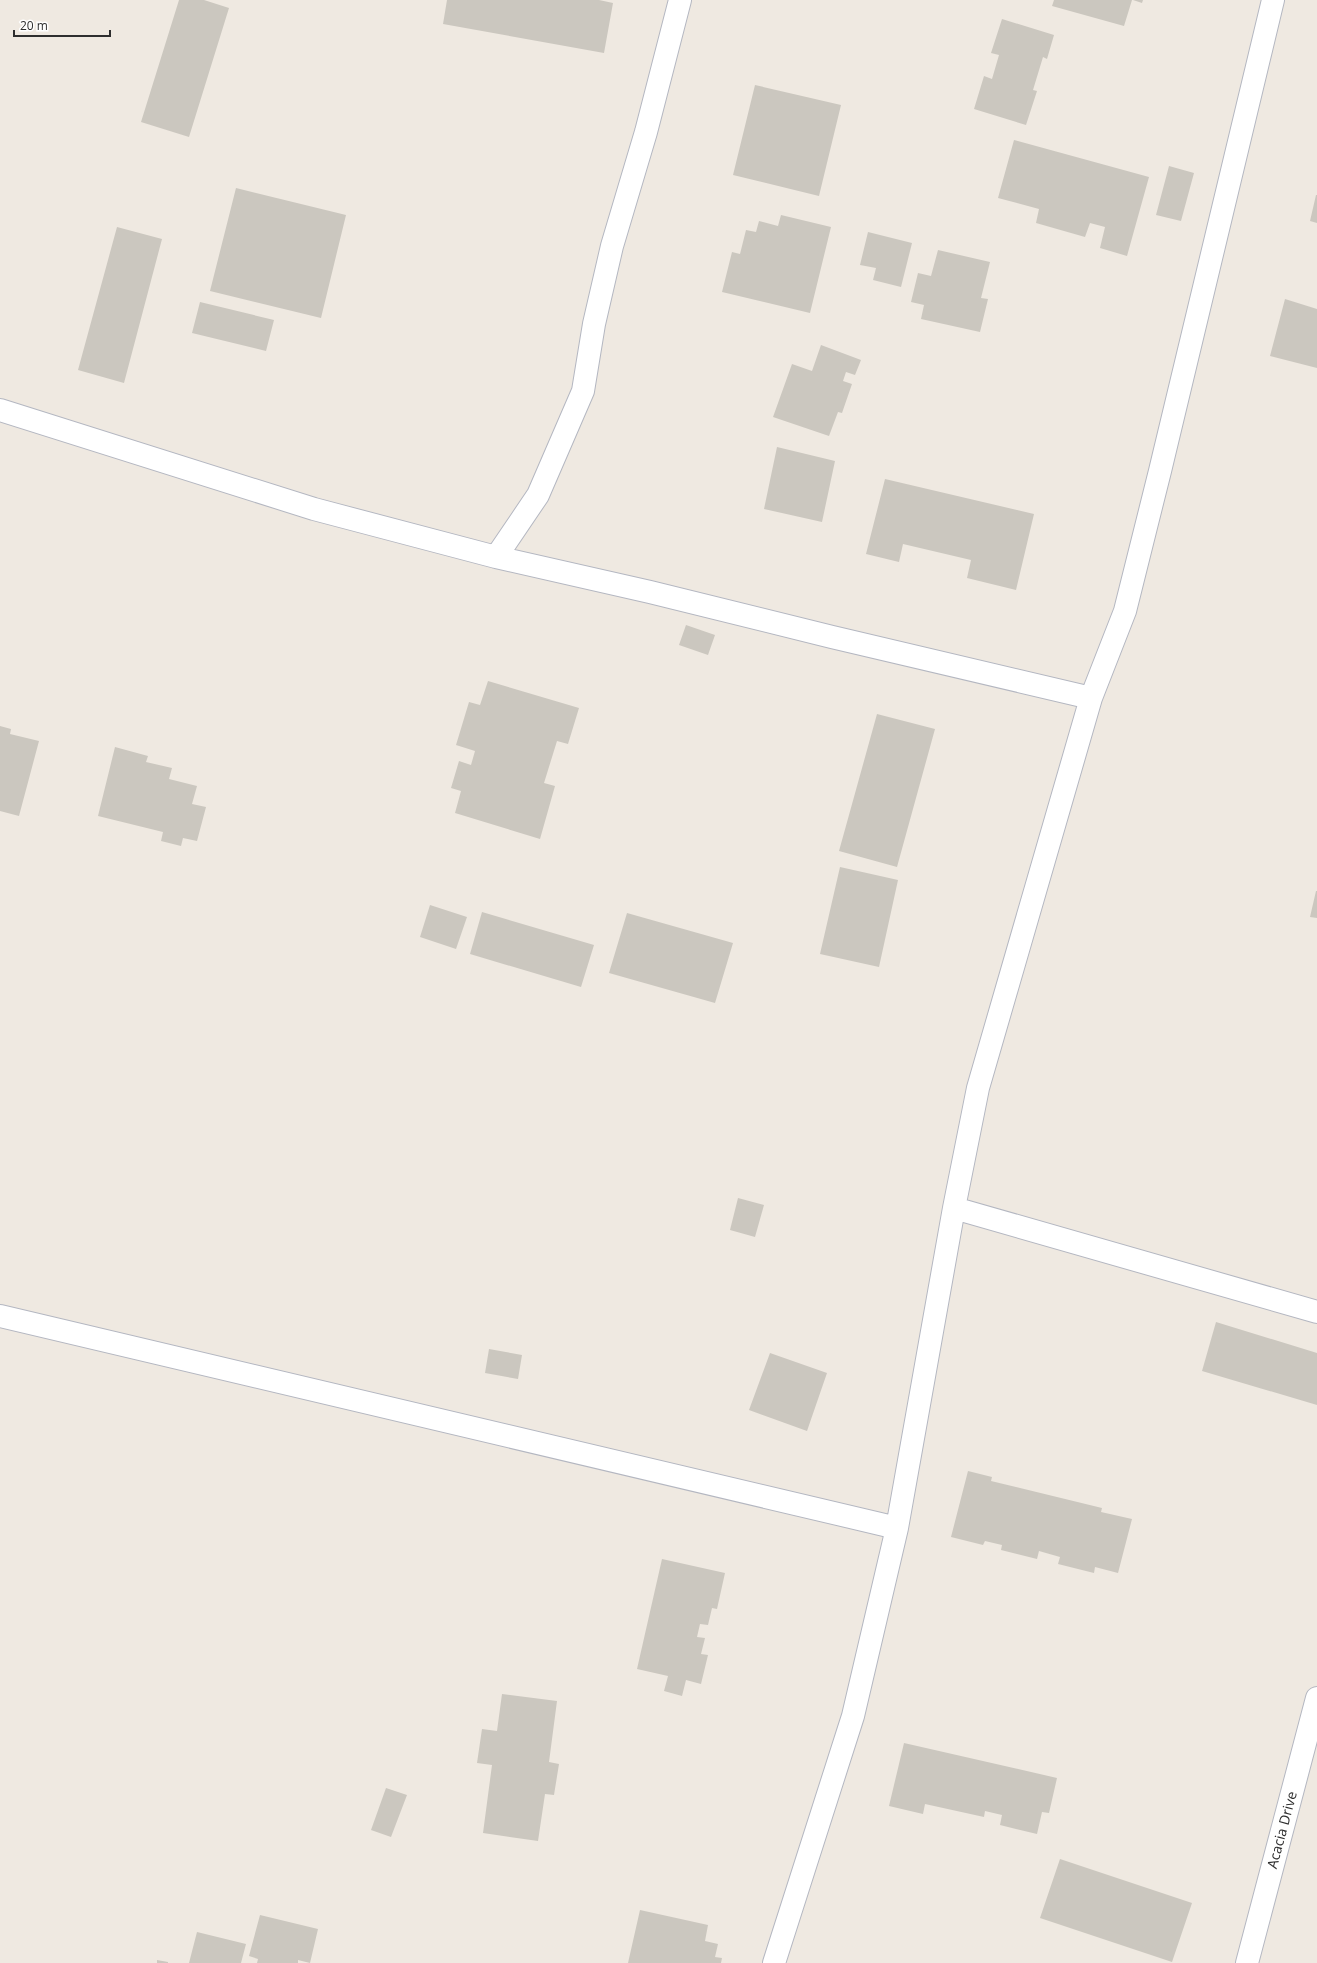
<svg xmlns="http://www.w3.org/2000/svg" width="1317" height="1963" viewBox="0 0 1317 1963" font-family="'Open Sans',sans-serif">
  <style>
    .building { fill: #cbc7bf }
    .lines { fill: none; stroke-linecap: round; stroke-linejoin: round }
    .minor-casing { stroke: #b4b7c1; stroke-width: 24 }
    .minor { stroke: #fff; stroke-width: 22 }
    .labels { text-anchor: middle; stroke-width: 3.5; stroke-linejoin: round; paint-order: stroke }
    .street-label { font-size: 14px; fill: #2e2e2e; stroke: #fff }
  </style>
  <rect width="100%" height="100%" fill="#efe9e1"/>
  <!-- building -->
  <path class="building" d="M179,0H204L229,8L189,137L141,122Z
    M447,0H599L613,3L604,53L443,24Z
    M1054,0H1132L1124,26L1052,6Z
    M1133,0H1143L1142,3Z
    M1002,19L1054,35L1047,59L1043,57L1033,90L1037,91L1026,125L974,109L984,76L992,79L999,55L991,53Z
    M755,85L841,105L819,196L733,175Z
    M1014,140L1149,177L1127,256L1100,248L1105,227L1090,223L1085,237L1036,223L1039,209L998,198Z
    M1169,166L1194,173L1181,221L1156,215Z
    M236,188L346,215L321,318L210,291Z
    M1316,195H1317V223L1310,221Z
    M781,215L831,227L810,313L722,292L732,252L740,254L746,230L756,232L759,221L778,226Z
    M117,227L162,239L124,383L78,370Z
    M868,232L912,243L901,287L873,280L876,268L860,265Z
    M938,250L990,262L981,298L988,299L980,332L921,319L924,305L911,302L918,273L931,276Z
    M1285,299L1317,309V368L1270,356Z
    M200,302L274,320L266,351L192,333Z
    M821,345L861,360L855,375L846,372L843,381L852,384L842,413L838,412L829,436L773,417L792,364L812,371Z
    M777,447L835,461L822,522L764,509Z
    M885,479L1034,514L1016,590L967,578L971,560L903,544L899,562L866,554Z
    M686,625L715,635L708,655L679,645Z
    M488,681L579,708L568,744L557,741L544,783L555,786L540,839L455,813L461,791L451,788L459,761L471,765L475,751L456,745L469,702L480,705Z
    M877,714L935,729L897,867L839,851Z
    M0,726L11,729L10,734L39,741L19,816L0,811Z
    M115,747L148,756L146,762L172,768L169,779L197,786L192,804L206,807L197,841L183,838L181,846L161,841L163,832L98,816Z
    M840,867L898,880L879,967L820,954Z
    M1316,891H1317V918L1310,917Z
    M430,905L467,917L456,949L420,937Z
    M482,912L594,945L581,987L470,954Z
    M627,913L733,943L715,1003L609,973Z
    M738,1198L764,1205L755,1237L730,1230Z
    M1216,1322L1317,1353V1405L1202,1371Z
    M489,1349L522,1355L518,1379L485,1373Z
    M770,1353L827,1373L807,1431L749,1410Z
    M968,1471L992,1477L991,1481L1102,1508L1101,1512L1132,1519L1118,1573L1095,1567L1094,1573L1058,1564L1060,1557L1039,1551L1037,1559L1001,1550L1002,1545L985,1541L983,1545L951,1537Z
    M662,1559L725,1573L717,1609L712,1608L708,1625L700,1624L697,1637L705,1638L701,1654L708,1655L701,1684L686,1680L682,1696L664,1691L668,1676L637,1669Z
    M502,1694L557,1701L549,1762L559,1764L554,1795L545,1794L538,1841L483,1833L492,1765L477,1763L482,1729L497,1731Z
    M904,1743L1057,1778L1049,1813L1042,1812L1037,1834L1000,1825L1002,1815L985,1811L984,1817L925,1804L923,1814L889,1806Z
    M386,1788L407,1795L391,1837L371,1830Z
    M1060,1859L1192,1903L1172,1962L1040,1918Z
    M640,1910L708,1925L705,1941L718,1944L715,1957L722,1958L721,1963H628Z
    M260,1915L318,1929L310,1963L298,1960V1963H257L258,1959L249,1956Z
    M197,1932L246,1944L241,1963H189Z
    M157,1960L168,1962V1963H157Z"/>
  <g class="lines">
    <defs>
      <path id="minor" d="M0,410L314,509L496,557L650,592L832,637L1091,698
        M496,557L538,495L583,391L594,324L612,246L646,132L680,0
        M954,1208L1317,1312
        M0,1316L897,1528
        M774,1963L853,1716L897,1528L954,1208L978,1088L1091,698L1125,611L1160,471L1273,0
        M1247,1963L1317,1698"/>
    </defs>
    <!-- minor casing -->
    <use href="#minor" class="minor-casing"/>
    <!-- minor -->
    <use href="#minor" class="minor"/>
  </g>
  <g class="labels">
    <!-- street labels -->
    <g class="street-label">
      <text transform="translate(1282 1830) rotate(-75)" y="5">Acacia Drive</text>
    </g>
  </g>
  <!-- scale -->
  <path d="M14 30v6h96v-6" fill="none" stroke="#2e2e2e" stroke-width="2"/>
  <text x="20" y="30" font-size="12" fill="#2e2e2e" stroke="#ffffff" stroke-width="3" paint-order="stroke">20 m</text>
</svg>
